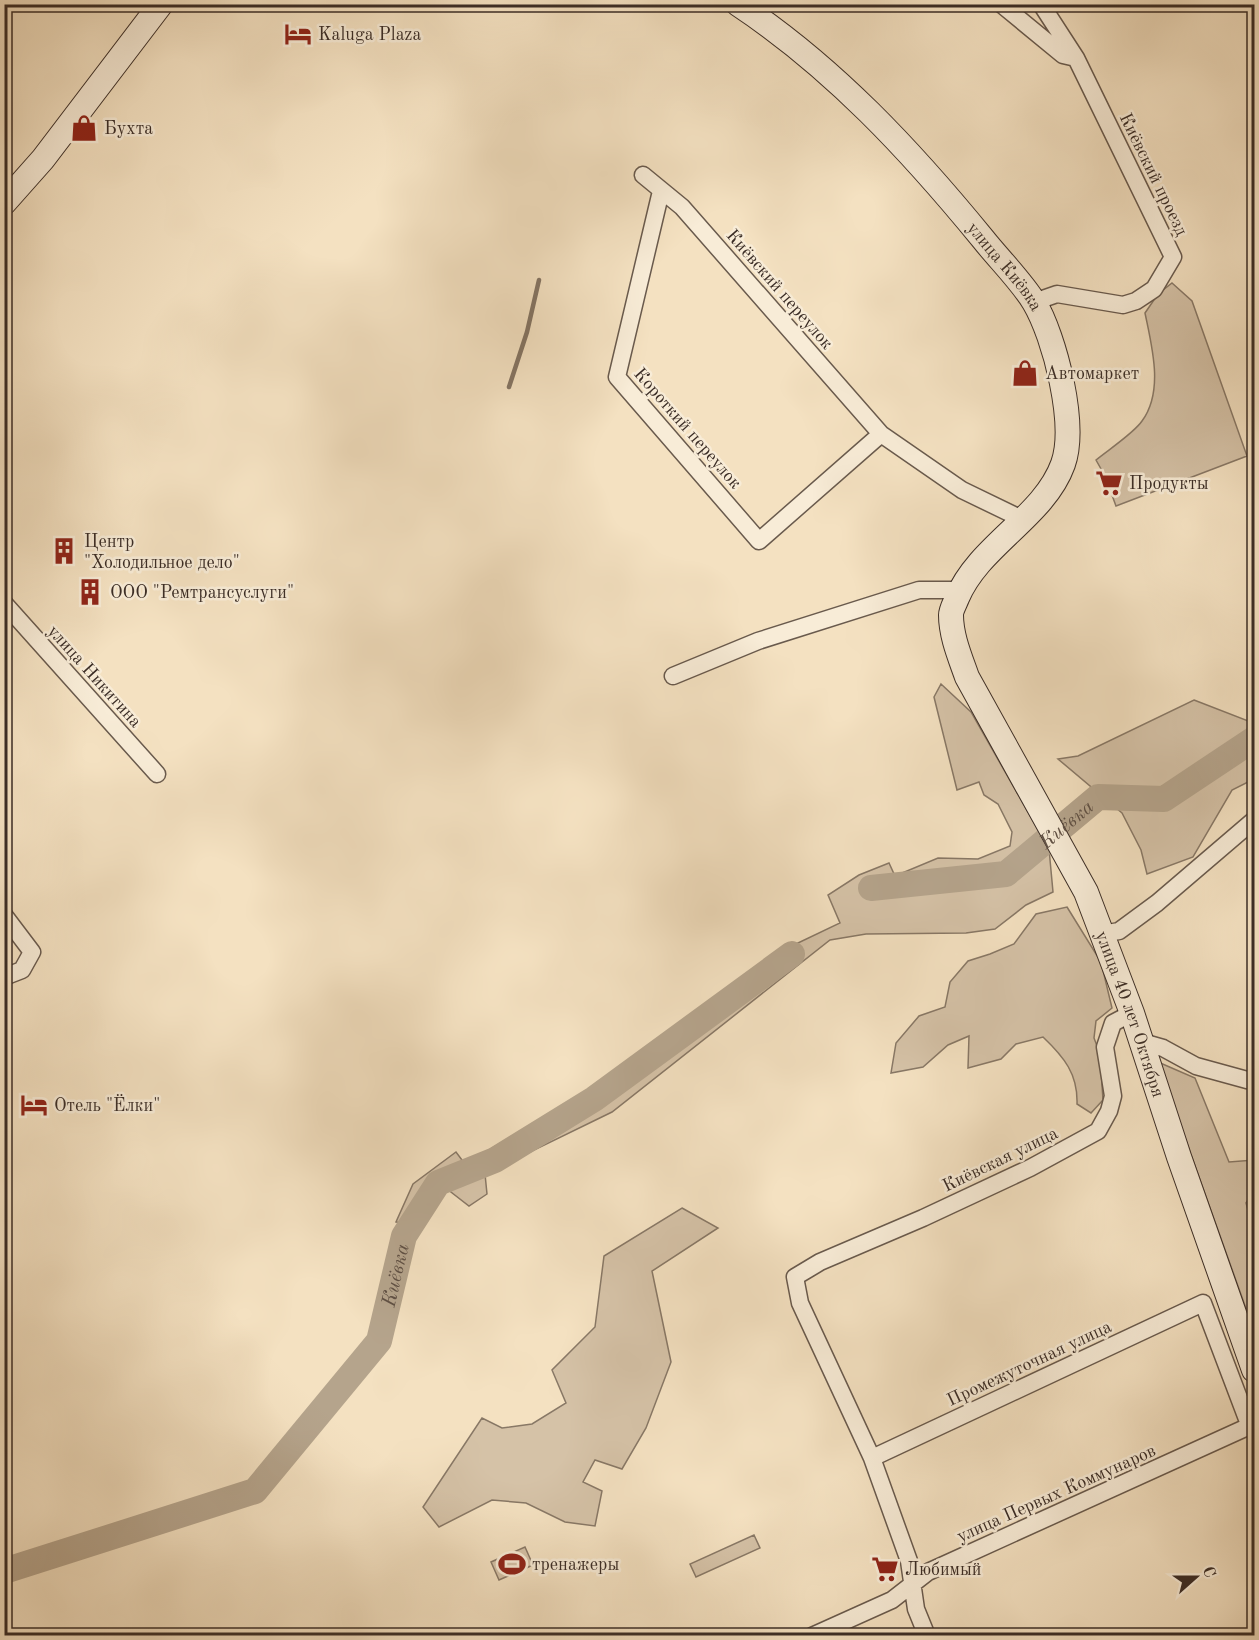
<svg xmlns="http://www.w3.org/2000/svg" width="1259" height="1640" viewBox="0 0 1259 1640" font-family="'Old Standard TT',serif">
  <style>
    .green { fill: #d5c2a7; stroke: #887866; stroke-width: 1.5 }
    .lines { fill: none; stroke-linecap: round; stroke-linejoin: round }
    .stream { stroke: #847463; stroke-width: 4.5 }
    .river { stroke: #b5a48c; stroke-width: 26 }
    .street-casing { stroke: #695a4d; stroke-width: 19 }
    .secondary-casing { stroke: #3b2d26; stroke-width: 26 }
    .street { stroke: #f8ecd7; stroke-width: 16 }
    .secondary { stroke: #f8ecd7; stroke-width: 24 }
    .labels { text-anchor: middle; stroke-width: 5; stroke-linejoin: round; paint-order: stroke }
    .poi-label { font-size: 18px; fill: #3b2d26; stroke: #f8ecd7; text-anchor: start }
    .street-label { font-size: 18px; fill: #3b2d26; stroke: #f8ecd7 }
    .water-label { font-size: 20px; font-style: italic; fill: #605145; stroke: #f8ecd7 }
  </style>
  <rect width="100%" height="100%" fill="#f4e1c1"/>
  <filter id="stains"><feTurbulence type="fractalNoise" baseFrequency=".00333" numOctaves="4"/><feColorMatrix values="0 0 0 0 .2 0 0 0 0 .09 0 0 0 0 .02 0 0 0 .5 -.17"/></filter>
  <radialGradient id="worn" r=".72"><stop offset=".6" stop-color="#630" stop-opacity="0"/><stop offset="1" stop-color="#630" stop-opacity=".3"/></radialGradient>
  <!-- green -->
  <path class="green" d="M1172,283L1192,301L1247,456L1116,506L1105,476L1096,460C1108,450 1134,433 1142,421C1164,391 1152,347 1145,313L1158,294Z
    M941,684L971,712L1049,849L1053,892L1026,905L995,929L966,933L866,934L830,940L612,1112L485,1174L487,1194L469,1206L447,1189L420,1227L396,1222L413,1184L456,1152L465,1164L589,1091L775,954L840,923L828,895L859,875L889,863L895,876L938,858L978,859L1010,846L1012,832L998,804L984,795L979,782L957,790L934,697Z
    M1194,700L1248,721L1254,717V779L1232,790L1193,857L1147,874L1141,850L1122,813L1058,759L1078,756Z
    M1067,907L1101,962L1112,1008L1096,1021L1094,1038L1100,1054L1103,1100L1091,1113L1077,1104C1078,1074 1064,1057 1043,1037L1016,1044L1001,1059L968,1068L969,1036L948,1045L923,1067L891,1073L896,1043L919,1016L945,1007L950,982L968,961L990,954L1014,944L1036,914Z
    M1158,1062L1195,1078L1229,1162L1254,1160V1191L1246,1203L1254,1232V1331Z
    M682,1208L718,1228L652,1271L671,1362L646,1428L622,1469L595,1460L583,1482L602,1491L595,1526L565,1522L526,1503L492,1500L439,1527L423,1507L482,1418L502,1428L532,1424L566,1403L552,1370L595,1327L604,1256Z
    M754,1535L760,1548L696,1577L690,1564Z
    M525,1547L533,1565L499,1580L491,1562Z"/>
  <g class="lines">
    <!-- stream -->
    <path class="stream" d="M509,387L527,332L539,280"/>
    <!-- river -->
    <g class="river">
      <path id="s1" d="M871,888L1006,874L1098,797L1164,799L1254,739"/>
      <path id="s2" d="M4,1571L255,1491L379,1341L404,1236L438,1183L495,1160L594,1099L792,954"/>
    </g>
    <defs>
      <path id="street" d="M1001,4L1063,55L1076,58
        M643,175L682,207L881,434L962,490L1022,519
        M661,191L617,377L759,541L881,434
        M1034,302L1057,294L1123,305L1136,301L1154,289L1173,257L1076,58L1041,4
        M4,603L157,774
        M673,676L758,641L919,590H961
        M4,915L32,952L22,970L4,977
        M1102,934L1119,931L1157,903L1254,820
        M1142,1042L1163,1048L1196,1066L1247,1080L1254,1081
        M872,1458L1203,1303L1250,1427
        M812,1636L892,1600L928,1572L1254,1424
        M927,1636L916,1609L909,1561L872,1458L800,1303L795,1277L820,1262L923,1218L1030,1168L1098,1131L1109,1111L1113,1096L1105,1047L1113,1023L1132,1013"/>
      <g id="secondary">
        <path id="s3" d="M738,4C833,67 911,151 983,239C998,258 1022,282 1034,302C1055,337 1077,425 1063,464C1044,517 979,545 957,598C955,603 951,610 951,615C951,636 960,657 967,677L1086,892L1132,1013L1179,1157L1254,1370"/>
        <path d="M4,203L43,159L161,4"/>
      </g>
    </defs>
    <!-- street casing -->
    <use href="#street" class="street-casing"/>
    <!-- secondary casing -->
    <use href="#secondary" class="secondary-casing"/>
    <!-- street -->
    <use href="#street" class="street"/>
    <!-- secondary -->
    <use href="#secondary" class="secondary"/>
  </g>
  <!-- icons -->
  <defs>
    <symbol id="hotel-bare" viewBox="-9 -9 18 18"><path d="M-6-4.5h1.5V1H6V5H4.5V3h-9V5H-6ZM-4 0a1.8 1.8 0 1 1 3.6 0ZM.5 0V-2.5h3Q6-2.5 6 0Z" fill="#8f2418" stroke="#f8ecd7" stroke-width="2.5" paint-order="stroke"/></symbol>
    <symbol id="shop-bare" viewBox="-9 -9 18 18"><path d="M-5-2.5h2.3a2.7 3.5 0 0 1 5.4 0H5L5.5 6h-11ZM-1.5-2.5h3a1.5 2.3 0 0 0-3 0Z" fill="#8f2418" stroke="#f8ecd7" stroke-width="2.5" paint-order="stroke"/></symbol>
    <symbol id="supermarket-bare" viewBox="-9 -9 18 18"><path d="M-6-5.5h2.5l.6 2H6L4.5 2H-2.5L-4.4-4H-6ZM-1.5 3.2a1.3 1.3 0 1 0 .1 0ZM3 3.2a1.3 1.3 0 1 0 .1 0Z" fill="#8f2418" stroke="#f8ecd7" stroke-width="2.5" paint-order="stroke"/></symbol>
    <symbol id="building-bare" viewBox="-9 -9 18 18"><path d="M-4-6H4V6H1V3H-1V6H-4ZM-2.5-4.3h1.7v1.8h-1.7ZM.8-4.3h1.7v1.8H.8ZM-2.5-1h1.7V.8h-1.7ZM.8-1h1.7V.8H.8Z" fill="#8f2418" stroke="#f8ecd7" stroke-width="2.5" paint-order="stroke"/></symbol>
    <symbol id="stadium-bare" viewBox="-9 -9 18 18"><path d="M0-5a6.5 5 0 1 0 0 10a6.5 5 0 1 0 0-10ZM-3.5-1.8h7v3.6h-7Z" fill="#8f2418" stroke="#f8ecd7" stroke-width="2.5" paint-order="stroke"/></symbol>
  </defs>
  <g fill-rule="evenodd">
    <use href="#hotel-bare" x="279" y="15" width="38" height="38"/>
    <use href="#shop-bare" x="65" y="109" width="38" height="38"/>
    <use href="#shop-bare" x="1006" y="354" width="38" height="38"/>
    <use href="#supermarket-bare" x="1090" y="464" width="38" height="38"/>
    <use href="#building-bare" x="45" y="532" width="38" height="38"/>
    <use href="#building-bare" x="71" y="573" width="38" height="38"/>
    <use href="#hotel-bare" x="15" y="1086" width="38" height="38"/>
    <use href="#stadium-bare" x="493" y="1545" width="38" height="38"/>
    <use href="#supermarket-bare" x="866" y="1550" width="38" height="38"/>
  </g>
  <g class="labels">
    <!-- poi labels -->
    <g class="poi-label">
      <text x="318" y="40">Kaluga Plaza</text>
      <text x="104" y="134">Бухта</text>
      <text x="1045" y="379">Автомаркет</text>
      <text x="1129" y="489">Продукты</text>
      <text x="84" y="547">Центр<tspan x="84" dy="21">"Холодильное дело"</tspan></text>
      <text x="110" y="598">ООО "Ремтрансуслуги"</text>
      <text x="54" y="1111">Отель "Ёлки"</text>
      <text x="532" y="1570">тренажеры</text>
      <text x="905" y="1575">Любимый</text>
    </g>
    <!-- street labels -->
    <g class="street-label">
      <text transform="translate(1154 174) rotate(64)" y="6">Киёвский проезд</text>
      <text dy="6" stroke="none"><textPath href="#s3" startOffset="376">улица Киёвка</textPath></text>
      <text transform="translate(780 289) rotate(49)" y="6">Киёвский переулок</text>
      <text transform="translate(688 428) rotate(49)" y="6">Короткий переулок</text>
      <text transform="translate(95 676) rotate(48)" y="6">улица Никитина</text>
      <text dy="6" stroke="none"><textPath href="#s3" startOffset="1220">улица 40 лет Октября</textPath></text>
      <text transform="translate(1000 1159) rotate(-26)" y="6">Киёвская улица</text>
      <text transform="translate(1029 1363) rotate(-25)" y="6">Промежуточная улица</text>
      <text transform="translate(1056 1493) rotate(-24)" y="6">улица Первых Коммунаров</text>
    </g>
    <!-- water labels -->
    <g class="water-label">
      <text dy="7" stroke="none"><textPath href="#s1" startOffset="214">Киёвка</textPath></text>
      <text dy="7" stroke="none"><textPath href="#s2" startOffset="526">Киёвка</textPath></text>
    </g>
  </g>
  <!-- margin -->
  <rect width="1259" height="1640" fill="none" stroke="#f4e1c1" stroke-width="24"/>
  <rect x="6" y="6" width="1247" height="1628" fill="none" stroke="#3b2d26" stroke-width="3"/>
  <rect x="12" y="12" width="1235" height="1616" fill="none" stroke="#3b2d26" stroke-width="1.5"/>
  <!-- north arrow -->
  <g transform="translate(1196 1577) rotate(69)" stroke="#f8ecd7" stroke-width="4.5" paint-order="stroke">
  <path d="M0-4.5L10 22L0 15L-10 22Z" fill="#3b2d26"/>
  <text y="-9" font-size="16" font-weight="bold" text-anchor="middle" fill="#3b2d26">С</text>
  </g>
  <rect width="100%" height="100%" filter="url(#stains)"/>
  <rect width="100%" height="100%" fill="url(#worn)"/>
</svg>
